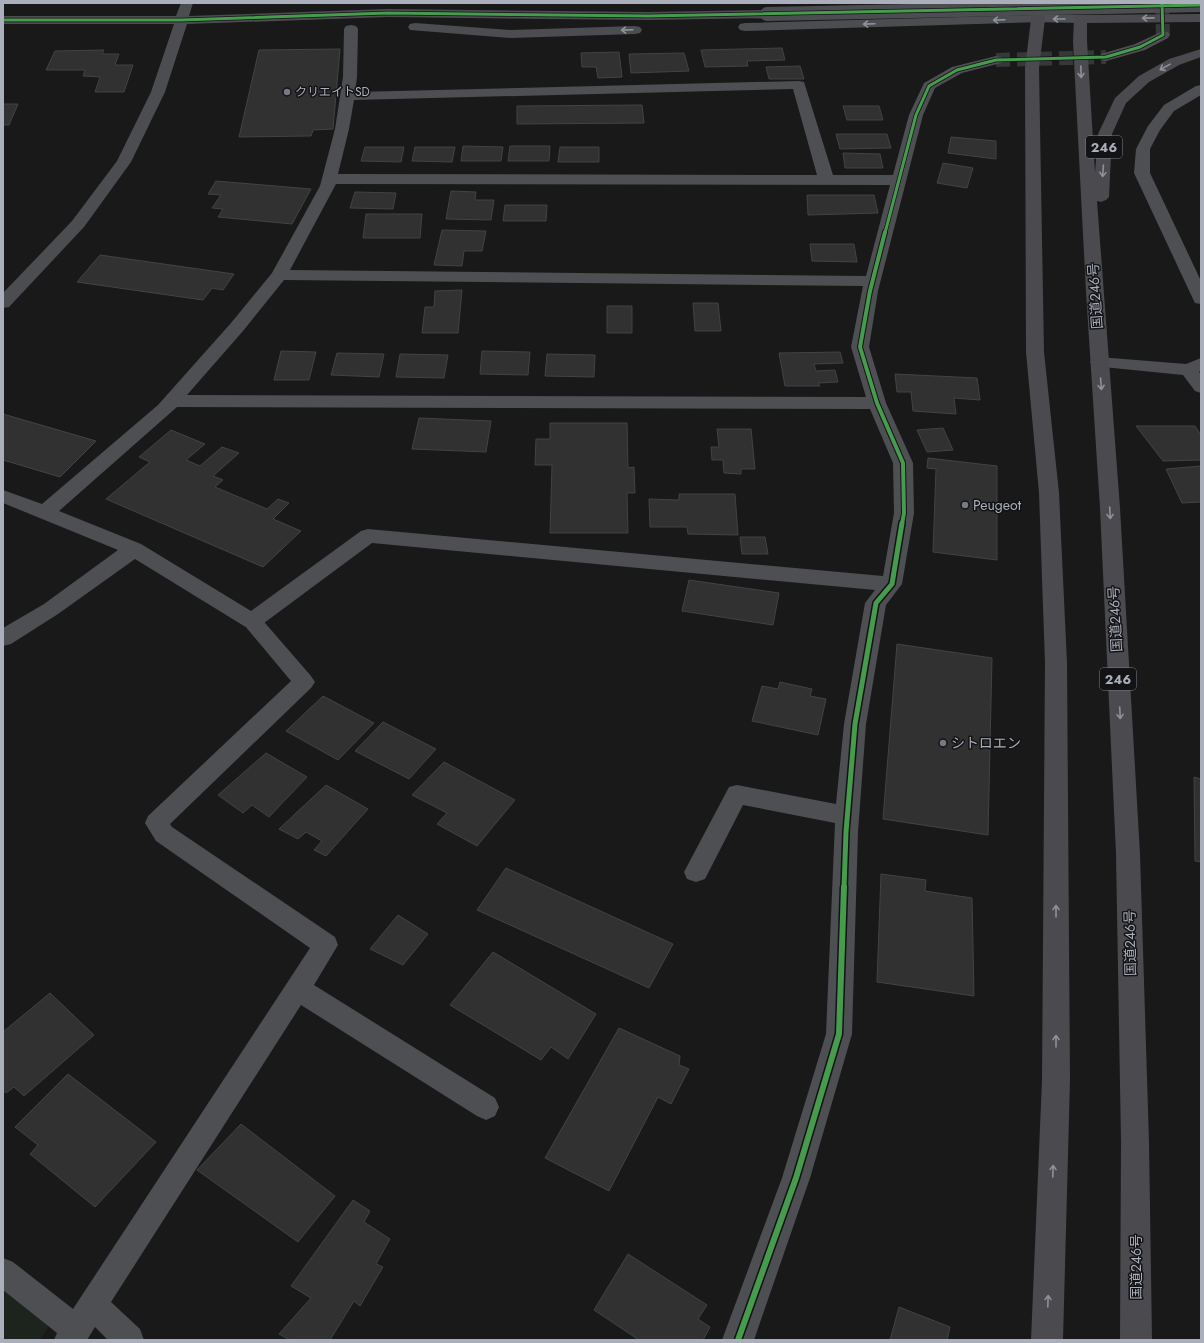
<svg xmlns="http://www.w3.org/2000/svg" width="1204" height="1343" viewBox="0 0 1204 1343" font-family="Jost,'Noto Sans JP',sans-serif">
  <style>
    .green { fill: #1d241e }
    .building { fill: #313132; stroke: #424346 }
    .lines { fill: none; stroke-linecap: round; stroke-linejoin: round }
    .street-tunnel { stroke: #36373a; stroke-width: 14; stroke-dasharray: 14 7; stroke-linecap: butt }
    .lane { fill: #4d4f53; fill-rule: evenodd }
    .street { fill: #4d4f53; fill-rule: evenodd }
    .secondary { fill: #4c4d51; fill-rule: evenodd }
    .highway { fill: #4b4b4f; fill-rule: evenodd }
    .secondary-bridge { stroke: #4c4d51; stroke-width: 14 }
    .cycleway-far3-casing { stroke: #131316; stroke-width: 4.5 }
    .cycleway-far2-casing { stroke: #131316; stroke-width: 6 }
    .cycleway-far1-casing { stroke: #131316; stroke-width: 8 }
    .cycleway-casing { stroke: #131316; stroke-width: 9 }
    .cycleway-far3 { stroke: #469c4c; stroke-width: 3 }
    .cycleway-far2 { stroke: #469c4c; stroke-width: 4 }
    .cycleway-far1 { stroke: #469c4c; stroke-width: 5 }
    .cycleway { stroke: #469c4c; stroke-width: 6 }
    .oneway { stroke: #8e919b }
    .oneway2 { stroke: #8e929c }
    .oneway3 { stroke: #8e929b }
    .poi-dot { fill: #777a83; stroke: #131316; stroke-width: 1.5 }
    .labels { text-anchor: middle; stroke-width: 3; stroke-linejoin: round; paint-order: stroke }
    .far-poi-label { font-size: 12px; fill: #aaafbb; stroke: #131316; text-anchor: start }
    .shield { fill: #131316; stroke: #7d808a; stroke-width: 1 }
    .shield-label { font-size: 13px; font-weight: bold; fill: #aaafbb }
    .street-label { font-size: 14px; fill: #aaafbb; stroke: #131316 }
    .poi-label { font-size: 14px; fill: #aaafbb; stroke: #131316; text-anchor: start }
  </style>
  <rect width="100%" height="100%" fill="#19191a"/>
  <!-- green -->
  <path class="green" d="M3,1273L56,1315L40,1340H3Z"/>
  <!-- building -->
  <path class="building" d="M782,48L785,60L747,61L748,66L705,67L701,50Z
    M340,49L333,129L313,130L311,136L239,137L259,50Z
    M104,50L102,54H119L115,65H133L124,92H95L100,77L83,76L85,70H46L55,51Z
    M619,52L622,77L598,78L596,67H582L581,53Z
    M684,53L689,71L631,73L629,54Z
    M800,66L804,79H769L766,67Z
    M3,104H18L9,125H3Z
    M642,105L644,123L517,124V106Z
    M843,106H879L883,120H847Z
    M836,134H887L891,148L840,149Z
    M951,137L996,141V159L948,153Z
    M463,146L503,147L501,161H461Z
    M510,146H550L549,161H508Z
    M365,147H404L401,162L361,161Z
    M415,147H455L452,162L412,161Z
    M560,147H599V162H558Z
    M843,153L880,154L883,168H845Z
    M943,163L973,168L967,188L937,183Z
    M216,181L311,189L292,224L218,217L223,209L212,208L221,195L208,194Z
    M451,191L476,192L475,200H494L491,220L446,219Z
    M355,192L396,193L393,209L350,208Z
    M807,195H874L878,213L808,215Z
    M505,205H547L546,221H503Z
    M366,214H422L420,238H363Z
    M442,230L486,231L482,251H464L462,266L434,265Z
    M810,244H854L857,262L812,261Z
    M100,255L234,274L223,290L212,288L203,300L77,282Z
    M462,290L458,333H422L425,307H434L435,291Z
    M693,303H718L721,331H695Z
    M607,306H632V333H607Z
    M281,351L316,352L309,380H274Z
    M482,351L530,352L528,375L480,374Z
    M840,352L843,363L814,364L816,371L835,370L838,382L818,383L820,386H785L779,353Z
    M337,353L384,354L379,377L331,375Z
    M400,354L448,355L444,378L396,377Z
    M547,354L595,355L594,377L545,376Z
    M895,374L977,378L980,400L954,398L956,414L913,411L911,392H897Z
    M3,414L96,441L60,477L3,460Z
    M419,418L491,421L486,452L412,449Z
    M550,423H627L628,468L634,467L635,493H627L628,533H550L552,465H535L536,439H550Z
    M1136,426H1195L1201,435V460L1163,461Z
    M943,428L953,450L927,452L917,430Z
    M717,429H751L755,469H741V474L724,473L723,460H712L711,447H719Z
    M171,430L205,444L186,460L200,466L222,447L239,453L213,476L223,480L215,487L267,509L278,499L289,503L273,519L301,531L263,567L106,499L150,462L139,457Z
    M928,458L997,466V560L933,552L936,469L927,468Z
    M1201,466V502L1182,503L1166,469Z
    M679,494H735L738,535L688,534L687,527H650L649,499L679,500Z
    M740,537H765L768,554H742Z
    M689,580L779,593L773,625L682,611Z
    M897,644L992,658L988,835L883,819Z
    M780,682L812,689L810,696L826,699L818,735L752,721L762,686L778,689Z
    M323,696L374,723L338,760L286,731Z
    M383,722L436,749L409,779L355,751Z
    M266,753L307,777L269,817L252,805L243,813L218,795Z
    M444,762L515,800L477,846L437,824L447,813L412,795Z
    M1194,777L1201,779V862L1195,861Z
    M326,785L368,809L326,856L314,850L322,841L306,832L298,839L279,829Z
    M506,868L673,944L649,988L477,910Z
    M881,874L926,880L925,891L972,898L974,996L877,982Z
    M398,915L428,934L403,965L370,949Z
    M493,952L596,1014L568,1059L551,1047L541,1060L450,1005Z
    M50,993L94,1035L24,1096L14,1087L6,1093L3,1090V1032Z
    M619,1028L680,1056L679,1065L689,1069L671,1104L658,1097L609,1191L545,1158Z
    M68,1074L156,1142L95,1207L30,1154L38,1145L15,1127Z
    M241,1124L335,1196L298,1242L197,1170Z
    M353,1200L370,1211L364,1222L390,1239L376,1264L383,1267L360,1306L354,1301L330,1340H290L279,1334L311,1298L291,1286Z
    M628,1254L707,1305L698,1319L710,1327L703,1340H639L594,1310Z
    M899,1307L950,1327L947,1340H890Z"/>
  <g class="lines">
    <!-- street-tunnel -->
    <path class="street-tunnel" d="M1162,3L1163,35
      M996,60L1106,57"/>
    <!-- lane -->
    <path class="lane" d="M252,614L259,616L311,676L315,682L311,688L170,824L172,827L335,937L338,945L314,985L495,1098L499,1107L495,1116L486,1120L477,1116L301,1005L111,1302L140,1329L144,1340H108L95,1327L87,1340H54L57,1333L3,1290V1258L13,1262L73,1309L310,948L156,841L145,823L148,816L291,681L245,626L242,621L245,616Z"/>
    <!-- street -->
    <path class="street" d="M1038,15H1081L1086,16L1088,19L1086,22L1081,23L1033,22L1031,19L1033,16Z
      M351,25L356,26L358,29L357,77L355,92L799,81L804,82L833,175H893L909,115L924,83L952,67L996,56L1001,57L1003,60L1001,63L962,73L935,88L923,115L878,291L869,347L886,403L913,463L914,513L902,584L886,605L866,724L858,832L852,1034L810,1178L754,1340H722L782,1178L826,1034L835,823L743,805L705,879L696,882L687,879L684,872L729,787L737,785L836,804L844,724L865,603L875,590L372,543L260,626L252,629L244,626L135,559L58,614L11,644L3,646V628L44,604L118,550L3,503V490L42,504L158,405L231,323L272,273L320,186L335,129L343,77L344,29L346,26ZM793,89L817,175L338,174L349,129L354,100ZM336,184L890,185L866,276L290,270ZM284,280L863,286L851,347L866,397L187,395L243,331ZM177,407L870,409L893,463L894,513L883,576L368,529L361,531L251,611L141,544L59,511Z
      M1163,31L1168,32L1170,35L1168,38L1145,50L1106,61L1101,60L1099,57L1101,54L1135,44Z
      M1201,85V95L1174,111L1160,130L1150,149V173L1201,281V304L1195,303L1193,299L1134,173L1136,149L1148,126L1164,105L1196,86Z
      M1099,357L1186,364L1201,358V370L1199,372L1201,374V393L1195,391L1183,375L1093,366L1090,362L1093,358Z"/>
    <!-- secondary -->
    <path class="secondary" d="M181,3H193L189,16L388,9L648,12L767,10L772,11L773,14L772,17L767,18L648,20L388,17L187,24L165,92L131,162L84,227L9,307L3,308V293L72,221L117,161L151,92L174,24H3V16H176Z
      M1038,15L1043,16L1045,19L1043,22L745,31L740,30L738,27L740,24L745,23Z
      M415,23L511,30L635,26L640,27L642,30L640,33L635,34L511,38L410,30L408,27L410,24Z"/>
    <!-- highway -->
    <path class="highway" d="M1032,3H1044L1045,19L1039,68L1044,352L1059,493L1067,663L1070,1080L1063,1340H1031L1042,1080L1045,663L1039,493L1026,352L1025,68L1031,19Z
      M1201,14V22L1087,23V41L1095,173L1098,134L1115,98L1139,76L1169,59L1201,49V57L1179,65L1149,82L1126,103L1112,134L1109,197L1106,200L1101,202L1097,201L1120,508L1140,854L1149,1142L1152,1340H1120L1121,1142L1116,854L1100,508L1086,292L1073,41L1074,19L1076,16L1081,15Z"/>
    <!-- secondary-bridge -->
    <path class="secondary-bridge" d="M767,14L1201,5"/>
    <defs>
      <path id="cycleway-far3" d="M3,20H181L388,13L648,16L1201,5
        M885,233L916,115L929,86L957,70L996,60L1106,57L1140,47L1163,35L1162,3"/>
      <path id="cycleway-far2" d="M885,232L870,291L860,347L877,403L903,463L904,513L902,524"/>
      <path id="cycleway-far1" d="M844,888L846,832L855,724L876,603L892,584L902,523"/>
      <path id="cycleway" d="M738,1340L796,1178L839,1034L844,887"/>
    </defs>
    <!-- cycleway-far3 casing -->
    <use href="#cycleway-far3" class="cycleway-far3-casing"/>
    <!-- cycleway-far2 casing -->
    <use href="#cycleway-far2" class="cycleway-far2-casing"/>
    <!-- cycleway-far1 casing -->
    <use href="#cycleway-far1" class="cycleway-far1-casing"/>
    <!-- cycleway casing -->
    <use href="#cycleway" class="cycleway-casing"/>
    <!-- cycleway-far3 -->
    <use href="#cycleway-far3" class="cycleway-far3"/>
    <!-- cycleway-far2 -->
    <use href="#cycleway-far2" class="cycleway-far2"/>
    <!-- cycleway-far1 -->
    <use href="#cycleway-far1" class="cycleway-far1"/>
    <!-- cycleway -->
    <use href="#cycleway" class="cycleway"/>
  </g>
  <!-- one-way arrows -->
  <defs><path id="oneway-shaft" d="M-6 0H5M1.5-3L5.5 0L1.5 3" fill="none" stroke-width="1.6" stroke-linecap="round" stroke-linejoin="round"/></defs>
  <g class="oneway">
    <use href="#oneway-shaft" transform="translate(1148 18) rotate(179)"/>
    <use href="#oneway-shaft" transform="translate(1165 67) rotate(151)"/>
    <use href="#oneway-shaft" transform="translate(1081 72) rotate(88)"/>
    <use href="#oneway-shaft" transform="translate(1103 171) rotate(94)"/>
    <use href="#oneway-shaft" transform="translate(1101 384) rotate(86)"/>
    <use href="#oneway-shaft" transform="translate(1110 513) rotate(87)"/>
    <use href="#oneway-shaft" transform="translate(1120 713) rotate(87)"/>
    <use href="#oneway-shaft" transform="translate(1056 911) rotate(-90)"/>
    <use href="#oneway-shaft" transform="translate(1056 1041) rotate(-90)"/>
    <use href="#oneway-shaft" transform="translate(1053 1171) rotate(-88)"/>
    <use href="#oneway-shaft" transform="translate(1048 1301) rotate(-88)"/>
  </g>
  <use class="oneway2" href="#oneway-shaft" transform="translate(1059 19) rotate(-180)"/>
  <g class="oneway3">
    <use href="#oneway-shaft" transform="translate(999 20) rotate(178)"/>
    <use href="#oneway-shaft" transform="translate(869 24) rotate(178)"/>
    <use href="#oneway-shaft" transform="translate(627 30) rotate(178)"/>
  </g>
  <!-- markers -->
  <g class="poi-dot">
    <circle cx="287" cy="92" r="4"/>
    <circle cx="965" cy="505" r="4"/>
    <circle cx="943" cy="743" r="4"/>
  </g>
  <g class="labels">
    <!-- far-poi labels -->
    <g class="far-poi-label">
      <text x="295" y="96">クリエイトSD</text>
    </g>
    <!-- shield labels -->
    <g class="shield">
      <rect x="1086" y="136" width="36" height="22" rx="3"/>
      <rect x="1100" y="668" width="36" height="22" rx="3"/>
    </g>
    <g class="shield-label">
      <text x="1104" y="152">246</text>
      <text x="1118" y="684">246</text>
    </g>
    <!-- street labels -->
    <g class="street-label">
      <text transform="translate(1095 296) rotate(-94)" y="5">国道246号</text>
      <text transform="translate(1115 619) rotate(-93)" y="5">国道246号</text>
      <text transform="translate(1130 943) rotate(-91)" y="5">国道246号</text>
      <text transform="translate(1136 1267) rotate(-90)" y="5">国道246号</text>
    </g>
    <!-- poi labels -->
    <g class="poi-label">
      <text x="973" y="510">Peugeot</text>
      <text x="951" y="748">シトロエン</text>
    </g>
  </g>
  <!-- border -->
  <rect width="1204" height="1343" fill="none" stroke="#aaafbb" stroke-width="8"/>
</svg>
